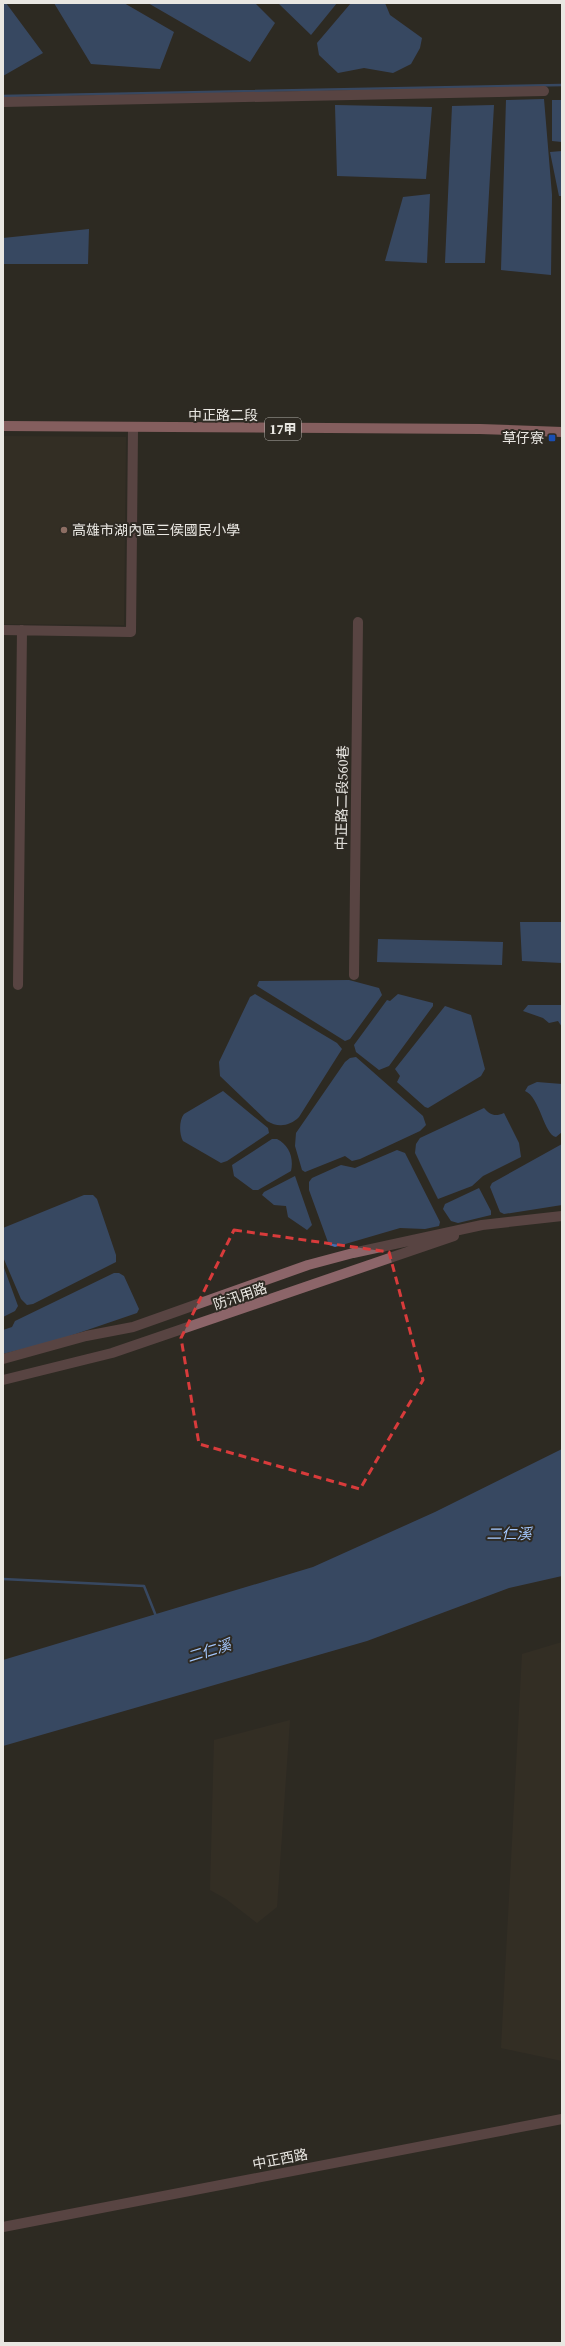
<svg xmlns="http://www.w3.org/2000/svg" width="565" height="2346" viewBox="0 0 565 2346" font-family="'Source Serif 4','Noto Sans TC',serif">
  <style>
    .built { fill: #3a3427 }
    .water { fill: #446dae }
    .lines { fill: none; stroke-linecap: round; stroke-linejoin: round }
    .stream { stroke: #446dae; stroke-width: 2.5 }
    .minor { stroke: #8c6569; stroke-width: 10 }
    .major { stroke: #ed9ea7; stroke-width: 10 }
    .marked { fill: none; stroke: #d83b3b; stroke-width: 3; stroke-dasharray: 8 5; stroke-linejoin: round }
    .transit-dot { fill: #1a4fb4; stroke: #2e2a23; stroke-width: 1.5 }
    .education-dot { fill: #8d6e63; stroke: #2e2a23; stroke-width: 1.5 }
    .labels { text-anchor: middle; stroke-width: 4; stroke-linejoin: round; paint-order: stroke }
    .shield { fill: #2e2a23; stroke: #b1aea9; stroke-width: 1 }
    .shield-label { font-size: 13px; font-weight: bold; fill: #e9e7e2 }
    .street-label { font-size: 14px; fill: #e9e7e2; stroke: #2e2a23 }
    .poi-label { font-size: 14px; fill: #e9e7e2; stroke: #2e2a23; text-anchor: end }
    .water-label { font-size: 15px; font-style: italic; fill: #a5c8fe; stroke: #2e2a23 }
  </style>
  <rect width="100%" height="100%" fill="#2e2a23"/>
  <!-- built -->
  <path class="built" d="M3,436L126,437L124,625L3,624Z
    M562,1642V2061L501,2048L522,1654Z
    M290,1720L277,1907L257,1923L226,1899L210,1890L214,1740Z"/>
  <!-- water -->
  <path class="water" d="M3,3H6L43,53L3,76Z
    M54,3H124L174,32L160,69L91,64Z
    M148,3H255L275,23L250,62Z
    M278,3H337L311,35Z
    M351,3H385L390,15L422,38L420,48L411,64L393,73L364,68L338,73L319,55L317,43Z
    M544,99L552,195L551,275L501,270L506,100Z
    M552,100H562V142L552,141Z
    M335,105L432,107L426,179L337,176Z
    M494,105L485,263H445L452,106Z
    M562,151V196H559L550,152Z
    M430,194L427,263L385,261L403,197Z
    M89,229L88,264H3V238Z
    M520,922H562V963L522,961Z
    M378,939L503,942L502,965L377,962Z
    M349,980L379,988L382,995L350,1039L345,1041L257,986L259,981Z
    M255,994L337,1043L342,1049L299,1117C290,1126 278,1128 267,1121L220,1076L219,1062L250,997Z
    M398,994L433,1003V1006L389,1066L379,1070L356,1052L354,1045L387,1000L390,1001Z
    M528,1005H562V1027L558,1021L549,1023L543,1018L523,1011Z
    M445,1006L471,1015L485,1069L481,1076L428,1108L425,1107L397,1082L400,1076L395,1069Z
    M356,1057L423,1116L426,1125L420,1131L360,1159L352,1161L345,1156L305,1172L302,1170L295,1146L296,1133L345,1062L350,1058Z
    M537,1082L562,1084V1132L556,1137C544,1135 540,1097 525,1091L528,1086Z
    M223,1091L268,1128L269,1133L227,1161L221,1163L183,1141C179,1134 179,1120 184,1114Z
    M484,1108C490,1115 495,1117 504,1113L519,1143L521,1157L483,1176L472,1186L438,1199L415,1153L416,1144L420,1138Z
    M272,1139H277C289,1145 294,1158 291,1171L258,1190H253L234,1176L232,1165Z
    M562,1144V1205L504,1214L500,1212L490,1187L492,1183Z
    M397,1150L405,1153L440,1222L439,1226L425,1229L400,1228L335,1247L329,1245L309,1190V1182L312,1178L341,1165L355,1168Z
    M295,1176L312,1225L307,1230L288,1217L286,1206L274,1205L262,1195L264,1192Z
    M479,1188L491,1211V1215L458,1223L451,1221L443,1209L445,1204Z
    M84,1195H93L97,1199L116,1255V1262L33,1304L27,1305L21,1299L3,1257V1228Z
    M3,1265L18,1306L15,1311L3,1317Z
    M114,1273H119L124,1276L139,1309L137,1313L58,1340L3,1354V1330L12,1327L15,1321Z
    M562,1449V1576L509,1588L367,1641L3,1746V1660L313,1567L435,1512Z"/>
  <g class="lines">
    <!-- stream -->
    <path class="stream" d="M3,96L562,85
      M3,1579L144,1586L156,1616"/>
    <!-- minor -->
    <path class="minor" d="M3,102L544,91
      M3,630L131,632L133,429
      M354,975L358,622
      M18,985L22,630
      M3,1359L86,1336L133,1327L308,1265L353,1253L482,1225L562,1216
      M3,1380L112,1353L454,1236
      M3,2227L562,2119"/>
    <!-- major -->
    <path class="major" d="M3,426L480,429L562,432"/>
  </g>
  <!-- marked area -->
  <path d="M0 0H565V2346H0ZM234,1230L389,1252L423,1380L360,1489L199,1444L181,1338Z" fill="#2e2a23" fill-opacity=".55" fill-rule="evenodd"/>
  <path class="marked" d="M234,1230L389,1252L423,1380L360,1489L199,1444L181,1338Z"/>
  <!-- markers -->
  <rect class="transit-dot" x="548" y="434" width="8" height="8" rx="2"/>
  <circle class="education-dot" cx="64" cy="530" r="4"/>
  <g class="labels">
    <!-- shield labels -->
    <rect class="shield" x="265" y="418" width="36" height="22" rx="3"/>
    <g class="shield-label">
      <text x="283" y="434">17甲</text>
    </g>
    <!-- street labels -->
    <g class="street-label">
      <text x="223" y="420">中正路二段</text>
      <text transform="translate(342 798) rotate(-89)" y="5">中正路二段560巷</text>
      <text transform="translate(240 1296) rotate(-19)" y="5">防汛用路</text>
      <text transform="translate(280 2159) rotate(-11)" y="5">中正西路</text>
    </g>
    <!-- poi labels -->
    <g class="poi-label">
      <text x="544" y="443">草仔寮</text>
      <text x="72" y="535" text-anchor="start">高雄市湖內區三侯國民小學</text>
    </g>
    <!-- water labels -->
    <g class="water-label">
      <text x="509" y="1539">二仁溪</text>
      <text transform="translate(209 1651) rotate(-17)" y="5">二仁溪</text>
    </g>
  </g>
  <!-- border -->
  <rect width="565" height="2346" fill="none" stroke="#e9e7e2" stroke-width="8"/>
</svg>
